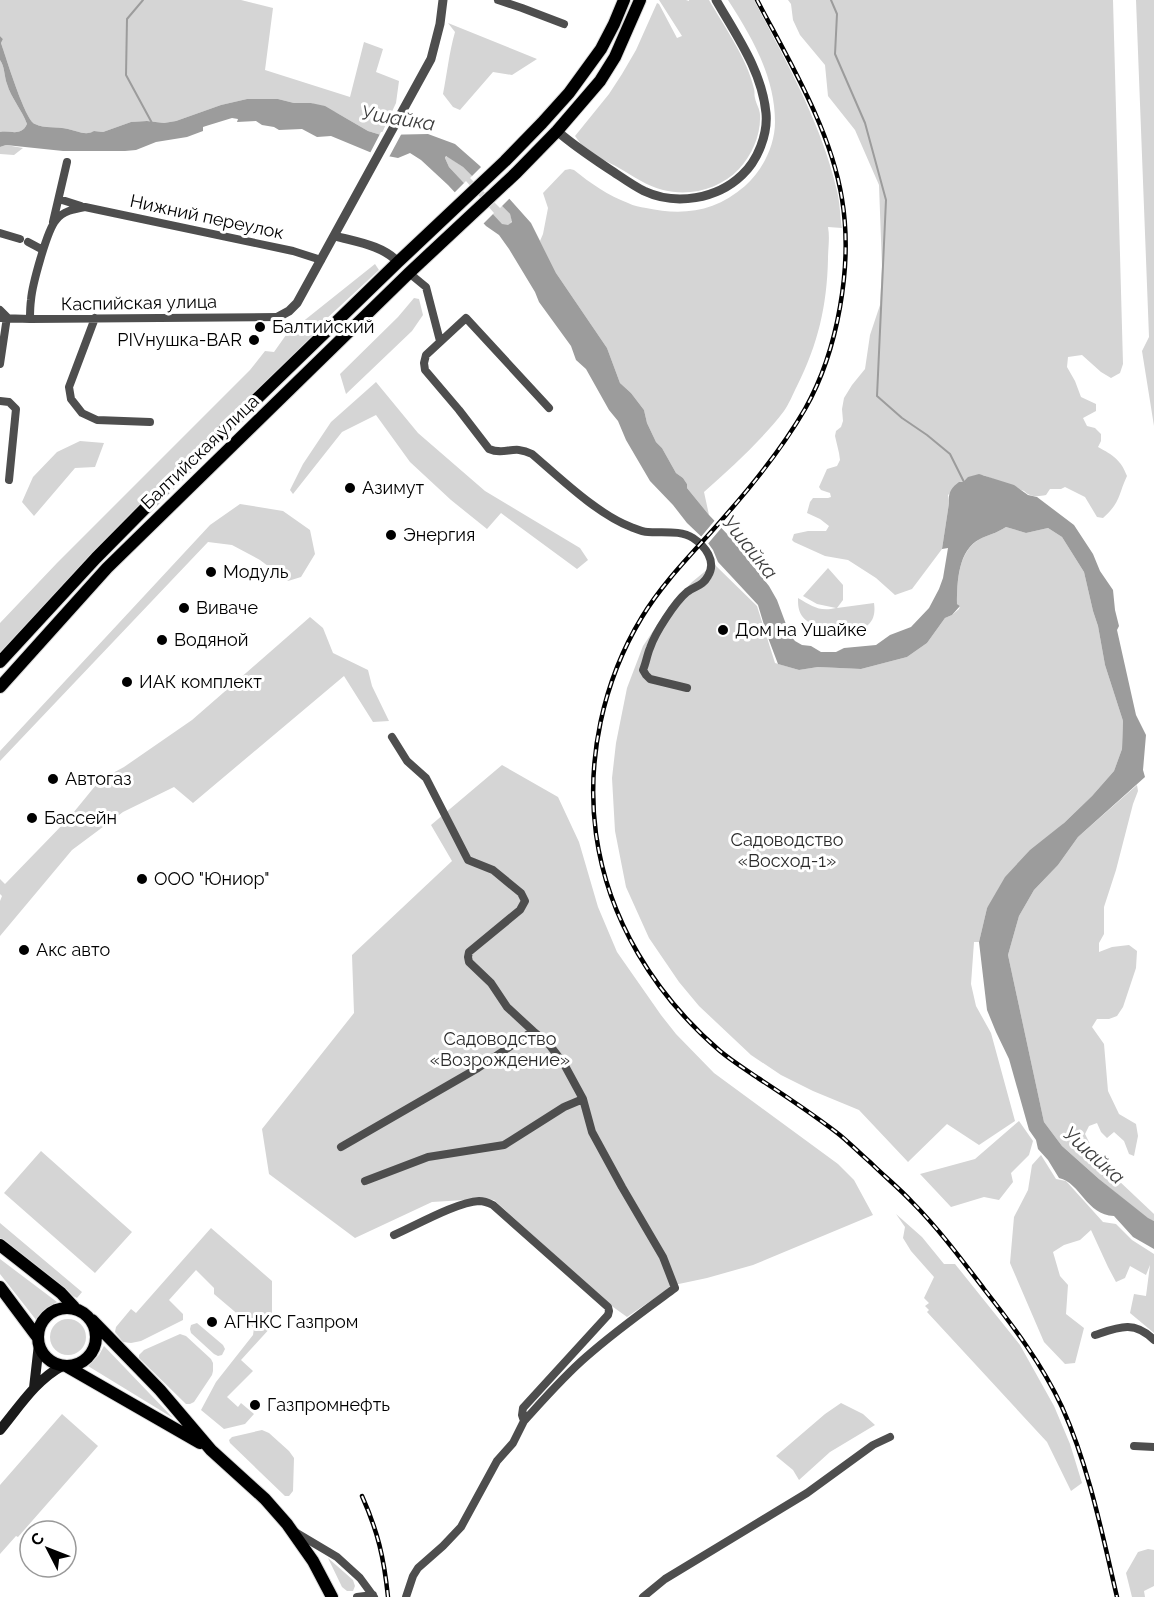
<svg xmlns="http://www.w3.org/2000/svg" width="1154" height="1597" viewBox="0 0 1154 1597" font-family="Raleway,sans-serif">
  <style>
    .green { fill: #d5d5d5 }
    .water { fill: #9c9c9c; fill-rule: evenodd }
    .pier { fill: #fff }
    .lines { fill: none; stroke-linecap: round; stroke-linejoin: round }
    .stream { stroke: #9c9c9c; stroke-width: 2 }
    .primary-casing { stroke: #dbdbdb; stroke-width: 14 }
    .minor { stroke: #4e4e4e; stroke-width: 8 }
    .tertiary { stroke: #4e4e4e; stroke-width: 9 }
    .secondary { stroke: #1b1b1b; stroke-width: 10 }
    .primary { stroke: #000; stroke-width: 12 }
    .rail-casing { stroke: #000; stroke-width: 4.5 }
    .rail { stroke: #fff; stroke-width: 2; stroke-dasharray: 7; stroke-linecap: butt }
    .poi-dot { fill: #000; stroke: #fff; stroke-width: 2 }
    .labels { text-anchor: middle; stroke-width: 6; stroke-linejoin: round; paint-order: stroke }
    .street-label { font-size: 18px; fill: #000; stroke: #fff }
    .poi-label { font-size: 18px; fill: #000; stroke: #fff; text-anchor: start }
    .park-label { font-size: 18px; fill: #2c2c2c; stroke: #fff }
    .water-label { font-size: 20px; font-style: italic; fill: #3d3d3d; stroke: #fff }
  </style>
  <rect width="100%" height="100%" fill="#fff"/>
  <!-- green -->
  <path class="green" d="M0,0H241L273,8L265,70L350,97L364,42L383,49L376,72L399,81L396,103L381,135L368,131L337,113L311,103H294L278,99H247L221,105L176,121L164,123L147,121L131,122L103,132L95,131C86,136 77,131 68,129C58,126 44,129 35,124C25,120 6,57 1,43L3,39L0,36Z
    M659,0H686L689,1V0H709C724,26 748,60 754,89C755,93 754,94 755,98C756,104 760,109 760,115C761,135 752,155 739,169C720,189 690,197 663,190C647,186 633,176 619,168C609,162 596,157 587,150C582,147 579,141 575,136L609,94L622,74L636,50L657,3L659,4L677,38L682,36Z
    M728,0H754C786,62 821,122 837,191C840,203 840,216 842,228L828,227C830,238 828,248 828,259C827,306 818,344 797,386C793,394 789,404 784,411C761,441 732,467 704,492L709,515L687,488V484L683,478L676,473L662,448L656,442L647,423L644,410L631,393L620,383L607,348L556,273L540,241L543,234L548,208L543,193L565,170L570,169L574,170C590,183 609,196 628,203C634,206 640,207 646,208C683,216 715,212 745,186C762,171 775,146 775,122C775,77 752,37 728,0Z
    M788,0H1113L1123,364L1120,373L1111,378L1101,372L1082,355L1068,357L1067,367L1075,381L1081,397L1096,404V411L1083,418L1087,426L1095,428L1101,434V441L1098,447C1113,455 1121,460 1127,476C1118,495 1121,502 1103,518L1097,517L1085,497L1065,487L1061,489H1050L1046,495C1037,497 1030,497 1024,491L983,475C967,474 960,485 948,495L949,503L942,549L912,589L895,595L876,578L848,560L825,556L794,542L792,540L794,534L808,531H826L829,526L820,519L807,513L810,502L813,498H828L831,497L830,493L821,490L819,487L827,469L837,466L840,460L839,453L835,436L836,431L841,427L843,421L842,409L844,398L852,385L865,369L870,335L880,305L882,267L879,185L855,130L828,96L825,65L800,35L793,20L791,4Z
    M1136,0H1154V426L1142,351L1149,337Z
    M448,23L537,59L512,75L493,72L460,110L453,107L443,94C447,74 449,53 455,32Z
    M0,60C5,67 4,76 7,84C11,98 22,110 27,124C21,137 11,130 0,132Z
    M6,145L23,148L14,155L0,154V147Z
    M447,156L463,167L510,214L512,221L509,225H502L449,167L445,158Z
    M375,264L379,270L324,321L295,356L92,553L0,655V623L57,563L250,370L265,351L274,352L286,335Z
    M414,298L419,299L423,315L412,331L346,394L340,374L398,317Z
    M376,382L418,433L485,491L580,548L588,560L577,569L501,513L487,529L451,500L410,462L376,415L342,432L293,494L290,490L303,464L331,422Z
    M80,441L104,443L95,467L75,468L34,516L22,502L33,477L57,452Z
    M240,504L283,511L310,530L315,554L301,577L288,581L260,560L232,545L208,542L0,761V751L210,525Z
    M1006,527L1026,533L1048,528L1062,537L1084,572L1093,611L1098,626L1105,665L1123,721L1122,749L1114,771L1092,796L1064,823L987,908L979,942H974L971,984L976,1006L991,1033L1015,1121L979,1145L947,1124L908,1162L859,1110L813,1091L781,1075L751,1055L699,1006L679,982L649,938L626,887L615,831L612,778L616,743L627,688L643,646L669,607L692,582L714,564L757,606L775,663L799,670L818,667L861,669L907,657L927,643L945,618L952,615L959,609L960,606L957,604C957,582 958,551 980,539C988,535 997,533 1006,527Z
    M828,568L843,585V600L837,608L874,603C875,610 875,619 868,625C854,637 813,631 802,616C798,610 798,604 798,598C812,606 819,612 836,608L817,604L803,596Z
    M310,617L323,628L333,653L368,670L372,686L389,721L373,722L344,676L193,803L174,787L123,812L72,850L0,936V901L2,896L0,894V879L5,884L69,818L100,780L124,767L192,720Z
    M502,765L558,797L579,842L598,907L617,952L661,1015L676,1034L714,1073L838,1164L854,1180L873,1215L753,1265L707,1278L674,1285L627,1317L609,1304L494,1200L481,1199L432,1202L355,1238L269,1174L262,1129L354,1013L352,955L452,861L431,825Z
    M1137,785L1138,791L1133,804L1116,870L1104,907V934L1099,943V952L1112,947L1129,945L1137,951L1136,968L1123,1007L1117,1016L1109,1019H1097L1092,1027L1104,1044L1108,1091L1119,1114L1136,1124L1138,1136L1134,1156L1129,1154L1124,1141L1114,1132L1107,1138L1101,1132L1097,1123L1089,1126L1085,1134L1099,1162L1154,1214V1221L1148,1219L1099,1179L1062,1146L1044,1122L1008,955L1019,916L1034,890L1058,865L1078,837Z
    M1019,1121L1033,1141L1029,1155L1011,1173L1013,1182L999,1200L984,1197L951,1207L920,1174L975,1159Z
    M41,1151L132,1232L95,1273L4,1193Z
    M1041,1155L1056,1179L1066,1181L1103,1222L1116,1224L1132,1240L1154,1254V1333L1130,1313L1134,1294L1146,1296L1150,1265L1146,1275L1130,1266L1125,1278L1116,1282L1108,1267L1091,1230L1080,1240L1064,1245L1053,1252L1060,1276L1068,1285L1066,1314L1084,1328L1075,1363L1065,1364L1044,1342L1010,1263L1014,1217L1028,1190L1032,1165Z
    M896,1214L922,1237L944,1264H955L1020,1345L1054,1406L1070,1444L1082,1483L1071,1491L1047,1442L927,1312L929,1310L925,1306L929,1303L924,1298L934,1277L911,1251L903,1238L905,1227Z
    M0,1223L82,1292L77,1298L71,1295L0,1238Z
    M211,1228L272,1281V1326L241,1360L253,1371L227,1397L238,1407L241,1403L254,1414L245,1424L224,1429L201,1410L216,1382L253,1335L254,1328L214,1294V1288L196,1270L169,1300L183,1314V1320L141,1341L131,1343L123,1342L115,1332L116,1327L131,1309L136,1313Z
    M0,1259L57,1302L45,1309L37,1321L0,1274Z
    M50 1337a18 18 0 1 1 36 0a18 18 0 1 1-36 0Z
    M197,1323L223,1345L225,1349L222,1355L218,1356L214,1354L191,1333L190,1329L191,1325Z
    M180,1334L186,1336L211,1359L213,1363V1371L212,1375L194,1402L190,1404H186L139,1358V1355L144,1350Z
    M104,1346L173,1418L88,1366L99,1355Z
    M841,1403L863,1414L875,1425L830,1452L799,1480L793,1470L776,1456L825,1414Z
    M62,1414L98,1446L18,1537L16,1536L0,1554V1485Z
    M262,1430L269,1433L289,1451L294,1458L293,1491L289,1496H285L230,1443L229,1440L232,1437Z
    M1148,1549L1154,1550V1586L1144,1591L1145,1597H1132L1126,1573L1138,1552Z
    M328,1558L353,1580L355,1586L353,1591H347L342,1587Z"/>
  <!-- water -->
  <path class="water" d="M0,36L3,39L1,43C6,57 25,120 35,124C44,129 58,126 68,129C77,131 86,136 94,131L103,132L131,122L147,121L164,123L176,121L221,105L247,99H278L294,103H311L325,106L368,131L381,135L428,134L455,144L480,166L531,223L556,273L607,348L620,383L631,393L644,410L647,423L656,442L662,448L676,473L683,478L687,484V488L709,515L729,536L769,586L777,600L790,635L795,641L802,645L811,646L821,652H836L844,648L876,645L890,635L911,627L929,608L939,589L943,578L948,548L942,549L949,503C948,493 951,488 959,482H963L968,477L979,474L1014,485L1028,495L1037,497L1074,525L1093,554L1100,571L1113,590L1115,610L1119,626L1117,630L1136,715L1146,735L1143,770L1145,777L1078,837L1058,865L1034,890L1019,916L1008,955L1044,1122L1062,1146L1099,1179L1148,1218L1154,1221V1249L1133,1237L1114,1216C1086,1215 1081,1183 1059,1178L1048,1160L1038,1149L1036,1140L1029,1130L1009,1059L996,1032L987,1010L979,942L987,908L1005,877L1030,850L1064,823L1092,796L1114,771L1122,749L1123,721L1105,665L1098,626L1093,611L1084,572L1062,537L1048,528L1026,533L1006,527C997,533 988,535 980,539C958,550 957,582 957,604L960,606L952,615L945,618L927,643L907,657L861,669L818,667L799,670L778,664L767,635L758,605L718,562L713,550L708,543L687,523L673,505L650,481L626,440L618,421L609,410L586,369L576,360L571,346L539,302L535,292L509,249L499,235L486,226L448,185L421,160L410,153L398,158L372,153L331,136L317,137L302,129L279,130L274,127L262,125L256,121L237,122L238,119L232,118L206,126L203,127V131L187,137L156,142L136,150L125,151H63L6,145L0,147V132C11,130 21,137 27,124C22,110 11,98 7,84C4,76 5,67 0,60ZM446,156L463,167L510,214L512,222L508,225L502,224L449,167L445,158Z"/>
  <!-- pier -->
  <path class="pier" d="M403,131L388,159L369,155L381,132Z
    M483,165L512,196L500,208L470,178Z
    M466,181L494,213L482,225L453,194Z
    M716,519L723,526L706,546L700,538Z"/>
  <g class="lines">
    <!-- stream -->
    <path class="stream" d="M143,0L127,19L126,75L152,123
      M831,0L837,14L835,54L865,123L886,200L877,396L902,418L927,435L950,454L965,484"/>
    <defs>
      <path id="primary" d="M0,662L96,558L175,478L398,262L505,161L542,123L569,93L601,49L614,24L624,0
        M0,687L107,568L409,273L516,173L557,131L600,81L615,57L640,0
        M0,1245L61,1293L74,1307
        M0,1287L38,1338
        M38 1337a29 29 0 1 1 58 0a29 29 0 1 1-58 0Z
        M92,1320L160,1390L211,1450L265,1499L287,1524L313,1561L332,1597
        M66,1366L200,1443"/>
    </defs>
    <!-- primary casing -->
    <use href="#primary" class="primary-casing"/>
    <!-- minor -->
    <path class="minor" d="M498,0L522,8L564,24
      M59,199L81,206
      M53,222L67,162
      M0,233L20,239
      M28,242L43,250
      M409,273L426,287L440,341
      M0,310L7,317L0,364
      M0,318L30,319L278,317
      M95,318L69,387L71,399L82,413L97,420L150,422
      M30,319C30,313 30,307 31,300C32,286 47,230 56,220C63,211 74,209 85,207L293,251L321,260
      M0,401L9,402L16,409L9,480
      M549,408L466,318L426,355L424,363L425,370L459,410L489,449C506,456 513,444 532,454C560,478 597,514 631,527C636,529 642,532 648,532C662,533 681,530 693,538C705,546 717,561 708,576C702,587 696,585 687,592C675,602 655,633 650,648C647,655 646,663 643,670L646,675L650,679L687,688
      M392,737L407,761L426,778L468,860L493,870L521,893L525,901L520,910L469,952L468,957L469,962L491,983L507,1007L533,1031
      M341,1147L478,1068L533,1031L548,1043L564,1064L583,1099L592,1132L622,1187L663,1257L675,1288C645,1310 614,1332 586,1357C564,1376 544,1399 524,1421
      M365,1181L428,1157L504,1145L564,1107L583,1099
      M394,1235C415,1226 457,1202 479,1201C484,1201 489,1203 493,1205L608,1307L609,1311L608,1315L523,1408L522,1415L524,1421L513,1443L497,1461L461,1527L443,1546L418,1568L413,1576L406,1597
      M1095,1335C1119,1327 1134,1320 1154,1340
      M1134,1446L1154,1447
      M295,1532L337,1557L360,1578L374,1597
      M357,1597L373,1595
      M643,1597L665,1579L807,1493L873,1445L890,1437"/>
    <!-- tertiary -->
    <path class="tertiary" d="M557,131C573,145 591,157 609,169C620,176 632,185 644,191C676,206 717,199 742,175C758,160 768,134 766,113C762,71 736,35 716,0
      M335,236C356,242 382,245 398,262
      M278,317L289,311L297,303L431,59L440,24L443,0"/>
    <!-- secondary -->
    <path class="secondary" d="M34,1388L39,1344
      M0,1430C19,1407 36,1380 62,1366"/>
    <!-- primary -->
    <use href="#primary" class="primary"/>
    <defs>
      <path id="rail" d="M757,0C789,61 831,130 842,199C853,265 838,351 805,409C783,447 755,482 726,515C698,548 665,579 642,617C603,681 586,760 596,834C608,920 655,995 720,1051C732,1061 745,1069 758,1078C784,1095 811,1113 836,1132C848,1141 859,1153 871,1163C884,1176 899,1188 912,1202C938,1228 962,1260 984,1289C1013,1326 1042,1364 1062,1407C1089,1467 1102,1533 1117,1597
        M362,1496C378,1532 384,1558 388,1597"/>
    </defs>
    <!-- rail casing -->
    <use href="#rail" class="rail-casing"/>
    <!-- rail -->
    <use href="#rail" class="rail"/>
  </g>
  <!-- markers -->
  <g class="poi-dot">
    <circle cx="260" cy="327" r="6"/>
    <circle cx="254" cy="340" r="6"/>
    <circle cx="350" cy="488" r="6"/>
    <circle cx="391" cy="535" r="6"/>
    <circle cx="211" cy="572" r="6"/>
    <circle cx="184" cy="608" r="6"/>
    <circle cx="723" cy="630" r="6"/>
    <circle cx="162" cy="640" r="6"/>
    <circle cx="127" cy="682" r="6"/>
    <circle cx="53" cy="779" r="6"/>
    <circle cx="32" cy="818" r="6"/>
    <circle cx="142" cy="879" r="6"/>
    <circle cx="24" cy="950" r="6"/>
    <circle cx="212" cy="1322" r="6"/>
    <circle cx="255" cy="1405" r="6"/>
  </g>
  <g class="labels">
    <!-- street labels -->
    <g class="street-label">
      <text transform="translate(207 217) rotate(12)" y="6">Нижний переулок</text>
      <text transform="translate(139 303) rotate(-1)" y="6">Каспийская улица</text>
      <text transform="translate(200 452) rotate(-44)" y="6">Балтийская улица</text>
    </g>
    <!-- poi labels -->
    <g class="poi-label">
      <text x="272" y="333">Балтийский</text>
      <text x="242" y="346" text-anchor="end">PIVнушка-BAR</text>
      <text x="362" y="494">Азимут</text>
      <text x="403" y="541">Энергия</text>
      <text x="223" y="578">Модуль</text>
      <text x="196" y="614">Виваче</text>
      <text x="735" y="636">Дом на Ушайке</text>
      <text x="174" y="646">Водяной</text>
      <text x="139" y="688">ИАК комплект</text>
      <text x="65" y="785">Автогаз</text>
      <text x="44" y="824">Бассейн</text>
      <text x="154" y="885">ООО "Юниор"</text>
      <text x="36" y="956">Акс авто</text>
      <text x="224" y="1328">АГНКС Газпром</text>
      <text x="267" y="1411">Газпромнефть</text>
    </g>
    <!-- park labels -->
    <g class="park-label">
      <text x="787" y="846">Садоводство<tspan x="787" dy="21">«Восход-1»</tspan></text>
      <text x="500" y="1045">Садоводство<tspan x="500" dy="21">«Возрождение»</tspan></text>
    </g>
    <!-- water labels -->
    <g class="water-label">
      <text transform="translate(398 118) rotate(9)" y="7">Ушайка</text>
      <text transform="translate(750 547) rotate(51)" y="7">Ушайка</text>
      <text transform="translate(1094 1155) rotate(42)" y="7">Ушайка</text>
    </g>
  </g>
  <!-- north arrow -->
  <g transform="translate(48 1549) rotate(312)"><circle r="28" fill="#ffffff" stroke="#999999" stroke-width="1.5"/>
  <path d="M0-4.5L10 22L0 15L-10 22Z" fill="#000000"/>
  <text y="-9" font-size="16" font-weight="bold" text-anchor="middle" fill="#000000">С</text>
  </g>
</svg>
